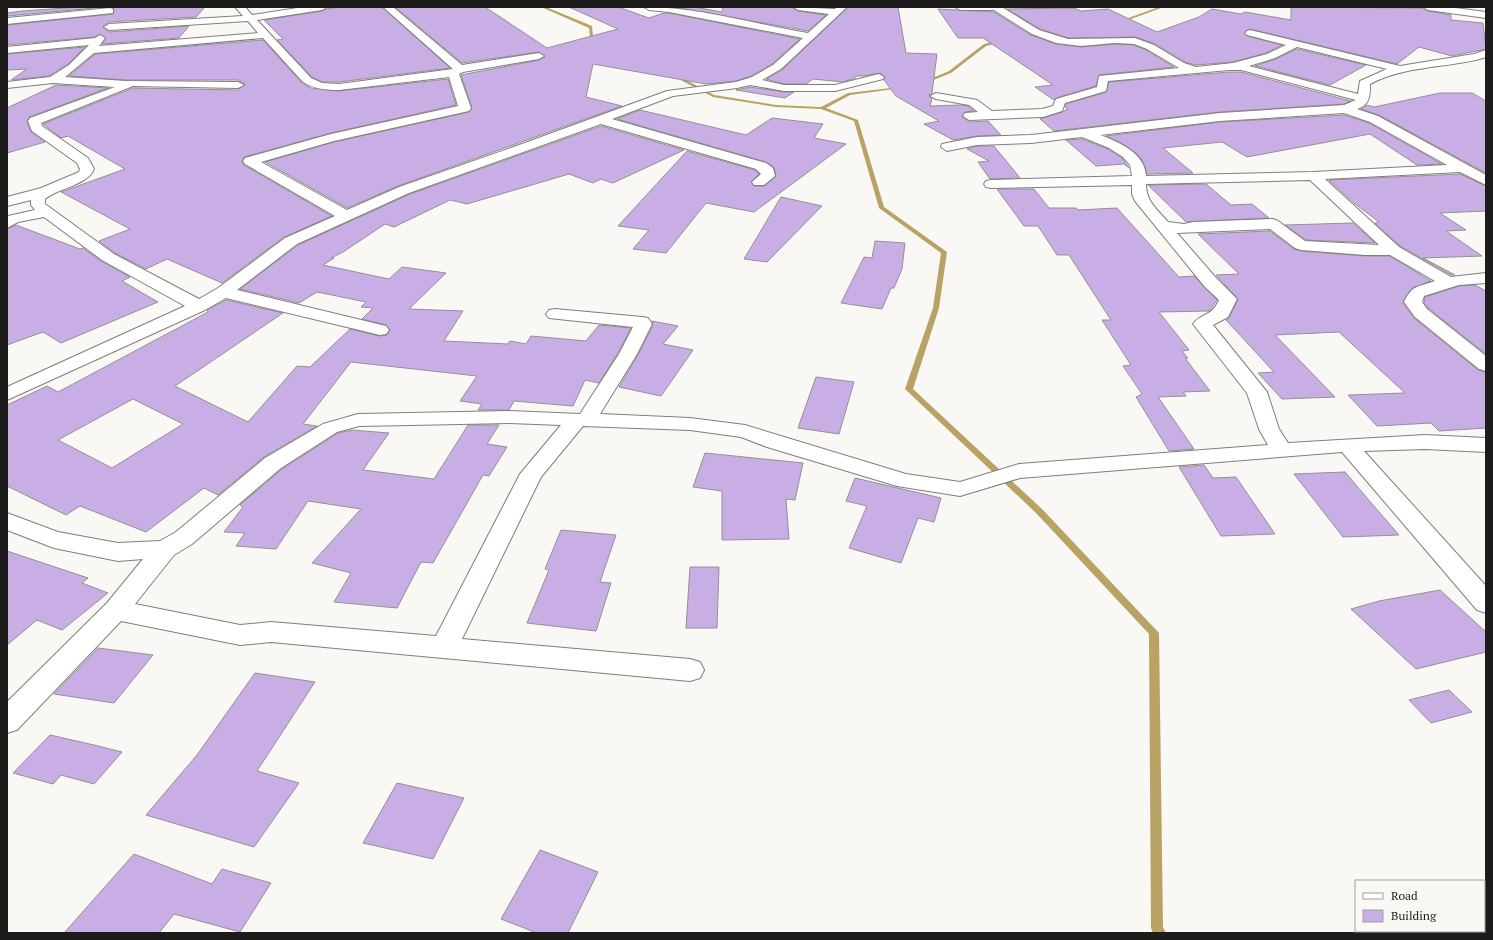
<svg xmlns="http://www.w3.org/2000/svg" width="1493" height="940" viewBox="0 0 1493 940" font-family="'PT Serif',serif">
  <style>
    .lines { fill: none; stroke-linecap: round; stroke-linejoin: round }
    .stream { fill: #b8a365; fill-rule: evenodd }
    .building { fill: #c9aee6; stroke: #929194; fill-rule: evenodd }
    .street-casing { stroke: #7f7e7a; stroke-width: 2 }
    .street { fill: #fff; fill-rule: evenodd }
  </style>
  <rect width="100%" height="100%" fill="#f9f8f5"/>
  <g class="lines">
    <!-- stream -->
    <path class="stream" d="M541,7H546L592,26L594,47L591,46L589,28Z
      M1159,7H1164L1120,23L1117,22Z
      M1065,31L1066,33L1023,38L1021,37Z
      M1002,40L1003,42L986,46L951,73L926,83L923,82L949,71L984,44Z
      M675,75H677L714,95L776,105L821,107L848,93L900,87L902,88L850,95L826,108L858,120L884,207L947,252L939,308L913,389L1043,510L1159,633L1163,927L1166,933H1153L1151,928L1149,634L1037,514L905,389L933,308L941,253L879,208L854,121L821,109L776,107L713,97L675,77Z"/>
  </g>
  <!-- building -->
  <path class="building" d="M80,7H105L7,16V13L22,11Z
    M112,7H205L196,17L109,22L103,26L109,32L189,26L179,38L102,44L106,38L99,34L95,37L7,45V25L113,14L114,9Z
    M339,7H382L450,68L339,82H322L312,77L277,40L283,39L264,20L322,11L327,9Z
    M395,7H485L547,48L618,29L569,7H618L649,18L664,13H669L800,39L772,64L751,76L736,81L706,84L593,64L586,97L622,106L398,186L347,208L265,162L334,142L469,112L472,108L461,75L539,60L545,57L539,52L462,63Z
    M694,7L722,12L723,7H792L798,11L826,15L808,31L679,8Z
    M848,7H898L906,53L937,54L932,93L929,95L932,98L930,106L960,105L968,106L974,111L965,112L962,117L969,122L988,121L1001,135L977,136L953,140L924,124L939,121L896,96L884,80L885,77L880,73L863,76H856L855,78L843,82L813,79L806,84H784L766,79L782,70Z
    M1291,7L1422,8L1428,11L1451,15V20L1483,23L1486,49L1452,56L1419,47L1397,64L1250,29L1244,33L1247,36L1282,45L1266,53L1233,62L1196,65L1185,62L1155,44L1136,37L1068,38L1040,29L1007,9L1074,8L1081,11L1108,9L1157,32L1199,17L1212,9L1241,14L1245,12L1291,20Z
    M938,9L994,12L1031,35L1056,44L1081,47L1115,44L1134,45L1146,50L1174,67L1099,75L1096,86L1056,98L1054,100L1035,87L1053,85L983,38H958Z
    M263,40L302,83L311,88L339,91L448,79L456,105L331,133L244,157L242,162L244,165L332,216L284,237L222,283L167,259L146,269L115,253L99,241L130,229L61,192L125,169L68,136L61,138L43,124L133,88L238,90L245,84L238,80H126L69,76L95,54Z
    M85,47L68,64L49,76L11,80L27,69L7,70V54Z
    M1297,49L1366,65L1330,85L1255,66L1276,59Z
    M1229,72H1241L1351,101L1344,104L1220,112L1054,131L1040,119L1062,112L1068,109L1065,107L1066,104L1106,92L1109,82Z
    M56,85L108,88L29,117L27,122L31,132L45,142L7,153V108Z
    M750,87L784,92H794L785,98L736,90Z
    M1440,93H1472L1486,101V173L1379,115L1361,109L1367,105L1374,107Z
    M640,110L746,135L772,118L823,124L814,138L846,144L754,212L706,203L666,253L633,249L649,230L618,226L687,151L755,170L759,174L751,182L754,186H765L776,176L774,167L766,162L617,119Z
    M1344,115L1369,123L1442,164L1417,165L1370,134L1247,157L1222,142L1163,148L1193,173L1147,174L1142,160L1137,154L1123,144L1106,136L1220,122Z
    M601,126L684,150L613,183L601,179L593,183L569,174L467,204L450,200L394,227L385,224L343,252L331,258H334L323,265L389,279L402,267L446,273L409,309L463,311L444,341L508,344L510,341L526,344L531,336L586,341L599,325L631,328L618,353L599,383L585,380L573,406L514,401L509,410H478L482,404L460,401L477,376L351,362L303,424L317,426L264,457L218,495L204,488L146,532L80,506L66,515L7,486V405L47,386L58,392L208,312L207,310L226,300L283,313L175,386L248,422L297,366L310,367L350,329L380,336L387,335L390,330L386,325L362,319L373,308L361,307L366,302L317,292L299,303L240,289L298,245L410,194ZM133,399L183,424L112,468L58,440Z
    M1082,139L1108,149L1122,158L1129,168L1124,164L1096,166L1066,140Z
    M977,146H994L1020,178L990,179L978,162L989,161L967,149Z
    M1460,174L1486,186V211L1440,213L1466,230L1446,231L1482,256L1423,258L1455,275H1451L1400,246L1375,223L1379,222L1354,203L1329,180Z
    M1206,184L1231,205L1252,204L1269,218L1186,222L1148,185Z
    M997,189H1034L1049,208H1076L1078,210L1117,208L1179,277L1194,276L1217,300L1209,311L1159,312L1189,350L1182,351L1188,358H1185L1210,391L1183,392L1186,396L1158,397L1194,449L1169,451L1136,397L1142,394L1123,366L1131,365L1102,320H1111L1069,255H1057L1038,226H1024Z
    M781,197L822,206L767,262L744,259Z
    M1353,223L1375,243L1306,240L1285,225Z
    M16,225L80,249L83,248L101,261L130,277L122,281L158,302L61,343L43,332L7,345V229Z
    M1270,231L1294,249L1301,251L1365,256H1390L1431,281L1412,288L1406,296L1403,303L1414,318L1478,370L1486,372V428L1439,431L1431,423L1377,426L1348,395L1405,393L1339,332L1275,335L1335,397L1282,399L1258,373L1274,372L1226,320L1229,318L1238,299L1216,275L1239,274L1198,234Z
    M875,241L905,243L902,269L894,288H891L882,309L841,303L864,257L872,258Z
    M1475,285L1486,291V354L1428,308L1424,302L1425,297L1459,286Z
    M652,321L678,326L663,344L693,350L661,396L619,387L638,355L653,325Z
    M816,377L854,382L839,434L798,428Z
    M468,425H499L487,444L507,447L489,476L483,475L433,563L421,562L397,608L334,602L351,573L312,563L361,509L308,501L276,549L236,546L245,533L224,532L243,507L240,505L282,469L338,433L352,430L389,433L363,470L434,479Z
    M705,453L803,463L795,500L786,499L789,539L722,540V491L693,487Z
    M1204,465L1213,478L1236,477L1275,534L1221,536L1179,467Z
    M1345,472L1367,498L1399,535L1343,537L1294,474Z
    M855,478L941,498L934,522L918,518L901,563L849,548L867,506L846,501Z
    M561,530L616,535L600,582L611,583L596,631L527,623L549,570L545,569Z
    M7,551L88,578L82,583L108,593L62,630L37,620L7,645Z
    M690,567H719L717,628H686Z
    M1440,590L1486,632V652L1416,669L1351,609L1379,601Z
    M98,648L153,655L114,703L54,694Z
    M255,673L315,682L257,771L299,783L254,847L146,815L197,755Z
    M1449,690L1472,712L1431,723L1409,700Z
    M50,735L94,745L122,752L94,784L61,775L53,784L13,773Z
    M397,783L464,798L433,859L363,843Z
    M540,850L598,872L568,933H537L501,919Z
    M134,854L212,884L222,869L271,883L240,932L174,914L159,933H64Z"/>
  <g class="lines">
    <defs>
      <path id="street" d="M235,7H245L252,15L304,7H327L322,10L257,20L311,78L322,83L339,84L453,69L383,7H393L462,65L539,53L544,56L539,59L463,72L459,74L471,108L469,111L334,141L261,162L347,210L399,187L522,144L667,91L736,82L752,77L773,65L803,38L669,12L649,10L644,7C699,7 754,24 808,33L829,14L798,10L793,7L835,9L837,7H847L781,69L762,80L784,85H835L879,74L884,77L883,79L835,91H784L750,85L737,88L673,96L612,119L766,163L773,168L775,176L764,185H754L752,182L761,174L756,169L601,124L409,193L297,244L237,290L386,326L389,330L386,334L380,335L226,298L205,310L7,400V387L185,306L102,260L44,217L18,222L7,228L8,216L35,210L31,205V200L7,206V197L41,188L79,172L80,169L77,163L32,131L28,121L30,118L115,87L53,83L7,88V82L50,77L69,65L89,45L7,53V47L95,38L100,35L105,38L99,46L258,33L248,21L109,30L104,27L109,24L243,16ZM263,38L303,82C314,89 326,90 339,90L449,77L458,106L331,134L245,158L243,161L245,164L335,216L285,238L218,288L199,299L114,254L45,204V199C58,188 88,185 94,169L88,158L42,126L41,123L133,86L238,88L244,85L238,82L126,81L65,77L94,53Z
        M955,7H1002L1039,30L1068,39L1135,38L1154,45L1184,63L1196,67L1233,63L1267,54L1286,45L1247,35L1245,33L1247,31L1250,30L1400,66L1474,54L1486,50V57L1480,59C1443,68 1404,66 1370,84C1370,96 1370,105 1357,109L1378,116L1486,175V185L1460,172L1325,179L1399,247L1451,277L1486,273V283L1459,285L1424,296L1422,302L1427,309L1486,356V371L1479,369L1415,317L1404,302C1412,285 1418,287 1435,281L1390,255H1365L1301,250L1295,248L1270,229L1177,233L1217,279L1237,299L1228,317L1213,325L1267,392L1279,429L1288,443L1425,435L1486,438V452L1425,449L1364,451L1486,586V613L1477,610L1342,452L1020,478L960,496L897,486L767,447L741,437L690,430L583,426L541,477L462,639L690,659L700,662L704,670L700,678L690,681L271,642L240,645L121,621L17,730L7,733V702L107,603L143,559L118,561L54,548L7,530V513L58,532L118,543L160,541L176,532L265,458L323,424L358,414L510,411L580,414L619,354L633,327L549,318L546,314L549,310L555,309L642,317L648,318L652,324L637,354L600,414L690,418L745,425L906,474L960,482L1019,464L1268,445L1259,429L1247,393L1193,324C1202,312 1211,318 1219,300L1205,287L1135,201L1132,194V185L991,188L986,187L984,184L986,181L991,180L1132,176L1130,165L1123,157L1109,148L1082,137L1031,143L977,145L947,151L941,147L942,144L977,137L1031,135L1220,113L1344,105L1356,100L1241,70H1229L1108,81L1106,91L1065,103L1062,111L1043,117L969,120L963,116L965,113L978,112L969,105L936,99L930,96L936,93L977,100L992,111L1042,109L1053,106L1056,99L1097,87L1099,76L1179,68L1147,49L1134,44L1115,43L1081,46L1056,43L1032,34L994,10H960ZM1297,47L1387,69L1360,81L1358,94L1249,66L1275,58ZM1344,113L1370,122L1447,165L1313,172L1146,176C1145,153 1119,142 1100,135L1220,121ZM1310,180L1379,245L1305,241L1278,221L1273,219L1193,222L1184,224L1168,222C1158,210 1146,202 1146,184ZM510,423L561,425L520,474L436,636L271,622L240,625L135,604L174,555L192,544L281,468L337,432L359,426Z
        M1423,7H1448L1486,12V18L1428,10Z
        M110,8L113,9V13L7,24V18Z"/>
    </defs>
    <!-- street casing -->
    <use href="#street" class="street-casing"/>
    <!-- street -->
    <use href="#street" class="street"/>
  </g>
  <!-- border -->
  <rect width="1493" height="940" fill="none" stroke="#1d1c1b" stroke-width="16"/>
  <!-- legend -->
  <rect x="1355" y="880" width="130" height="52" fill="#f9f8f5" stroke="#a1a09e"/>
  <rect x="1363" y="893" width="20" height="6" fill="#ffffff" stroke="#a1a09e"/>
  <text x="1391" y="900" font-size="12" fill="#1d1c1b">Road</text>
  <rect x="1363" y="910" width="20" height="12" fill="#c9aee6" stroke="#a1a09e"/>
  <text x="1391" y="920" font-size="12" fill="#1d1c1b">Building</text>
</svg>
